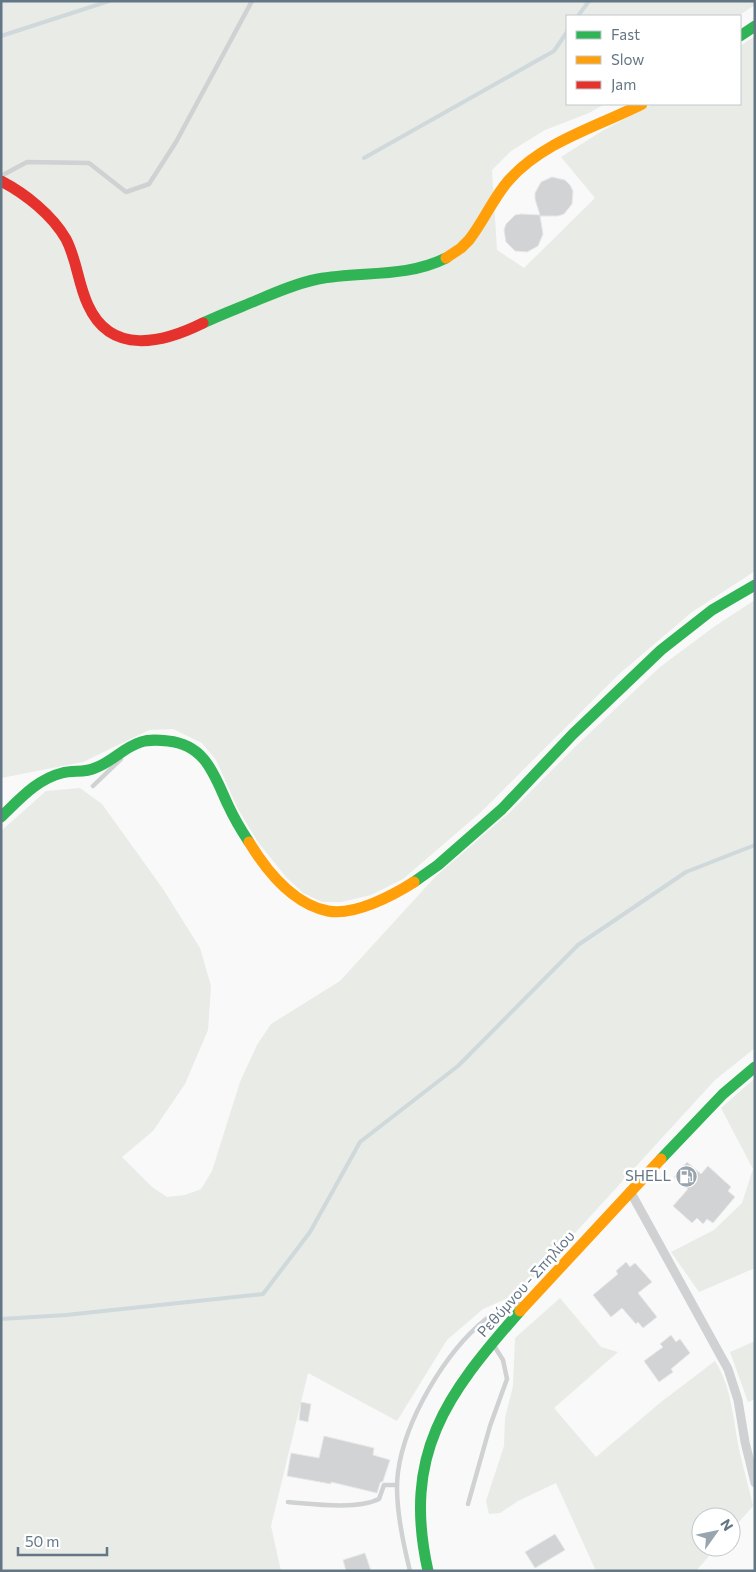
<svg xmlns="http://www.w3.org/2000/svg" width="756" height="1572" viewBox="0 0 756 1572" font-family="Commissioner,sans-serif">
  <style>
    .green { fill: #e8ebe6 }
    .lines { fill: none; stroke-linecap: round; stroke-linejoin: round }
    .stream { stroke: #cfd8db; stroke-width: 4 }
    .building { fill: #d1d3d4; stroke: #e8e8e8 }
    .lane { stroke: #cfd1d2; stroke-width: 4.5 }
    .street { stroke: #cfd1d2; stroke-width: 9 }
    .fast { stroke: #30b455; stroke-width: 11 }
    .slow { stroke: #ff9f0a; stroke-width: 11 }
    .jam { stroke: #e5322d; stroke-width: 11 }
    .labels { text-anchor: middle; stroke-width: 5; stroke-linejoin: round; paint-order: stroke }
    .poi-label { font-size: 15px; fill: #637685; stroke: #fff; text-anchor: end }
    .street-label { font-size: 15px; fill: #637685; stroke: #fff }
  </style>
  <rect width="100%" height="100%" fill="#f9f9f9"/>
  <!-- green -->
  <path class="green" d="M1,1H755V5L738,16H567V104H605L589,113L545,130L511,151L492,170L497,250L524,268L595,198L561,157L602,131L653,104H740V46L755,36V571L692,612L618,675L481,812L403,879L371,895L341,902H322L303,893L286,877L258,842L238,809L216,760L202,743L173,729L149,730L83,762L1,778Z
    M755,600V1048L715,1080L521,1292L483,1309L447,1340L397,1421L308,1373L271,1526L281,1571H1V831L46,791L80,788L102,804L163,889L200,948L211,986L208,1030L185,1084L153,1131L122,1157L152,1187L167,1197L185,1195L201,1189L212,1171L240,1082L257,1045L271,1024L340,981L436,876L510,812L577,745L660,667L715,626Z
    M755,1078V1268L699,1292L671,1252L714,1230L742,1203L753,1169L721,1108Z
    M560,1298L601,1347L618,1352L554,1408L596,1457L661,1402L715,1361C732,1388 733,1419 739,1449C743,1468 749,1487 753,1506L731,1531V1517H701V1547H717L696,1571H596L556,1483L518,1501L500,1513L489,1514L486,1501L504,1446L505,1418L513,1386L515,1338Z
    M755,1341V1399L748,1402L730,1352Z"/>
  <g class="lines">
    <!-- stream -->
    <path class="stream" d="M578,16L589,1
      M1,36L109,1
      M364,158L554,51L567,32
      M1,1319L66,1315L263,1294L310,1232L360,1142L458,1066L578,945L686,872L755,845"/>
  </g>
  <!-- building -->
  <path class="building" d="M552,177L565,180L570,185L573,191L572,204L564,214L558,216H540L543,234L538,246L527,252L515,251L506,242L504,230L506,224L515,215L521,214L540,215L535,199V193L541,182Z
    M687,1162L701,1174L708,1166L731,1187L728,1191L735,1197L713,1223L707,1219L703,1224L697,1218L692,1223L673,1206L688,1189L674,1177Z
    M626,1262L630,1267L635,1263L652,1282L638,1293L657,1317L643,1328L638,1322L636,1324L622,1308L611,1317L593,1295L618,1274L616,1271Z
    M671,1335L676,1342L680,1339L690,1353L671,1369L673,1372L659,1382L644,1361L663,1347L660,1344Z
    M301,1402L311,1404L308,1422L299,1420Z
    M324,1436L374,1448L373,1455L390,1460L383,1481L380,1483L377,1493L331,1482V1484L287,1476L291,1453L319,1458Z
    M555,1534L565,1550L535,1568L525,1552Z
    M365,1553L371,1571H346L343,1560Z"/>
  <g class="lines">
    <!-- lane -->
    <path class="lane" d="M1,176L27,162L89,163L126,192L149,184L176,142L252,1
      M93,786L121,759
      M288,1502C313,1504 357,1510 379,1499L384,1485H397
      M468,1504L490,1426L507,1379L503,1360L493,1344
      M410,1571C403,1543 394,1501 398,1472C405,1420 445,1352 486,1319C496,1311 510,1307 521,1304"/>
    <!-- street -->
    <path class="street" d="M630,1191L728,1369L738,1400L745,1442L755,1483"/>
    <!-- fast -->
    <path class="fast" d="M740,36L755,26
      M203,323C222,314 241,307 260,299C279,291 298,283 318,279C361,271 406,278 446,258
      M1,817C19,800 37,779 62,773C73,770 85,773 95,768C112,762 124,747 141,742C150,739 159,740 168,741C206,745 214,775 228,805C234,818 241,830 249,842
      M414,882L438,865L502,809L573,734L661,650L712,610L755,585
      M661,1159L723,1094L755,1067
      M428,1571C402,1454 446,1395 520,1311"/>
    <!-- slow -->
    <path class="slow" d="M446,258L461,248L469,240C484,221 493,198 509,180C544,141 597,127 642,104
      M249,842C266,870 293,904 328,911C354,916 392,896 414,882
      M520,1311L661,1159"/>
    <!-- jam -->
    <path class="jam" d="M1,181C26,194 52,215 66,239C77,260 78,284 88,305C111,356 163,343 203,323"/>
  </g>
  <!-- icons -->
  <defs>
    <symbol id="fuel-disc" viewBox="-11 -11 22 22"><circle r="9.5" fill="#98a4ae" stroke="#fff"/><path d="M-5.5-6h7V0h2V4h1.3V-2.5L3-4.5l.8-.8L6-3V5H2.5V1h-1V6h-7ZM-4.2-4.7v3.2H.2V-4.7Z" fill="#fff"/></symbol>
  </defs>
  <g fill-rule="evenodd">
    <use href="#fuel-disc" x="674" y="1164" width="25" height="25"/>
  </g>
  <g class="labels">
    <!-- poi labels -->
    <g class="poi-label">
      <text x="671" y="1181">SHELL</text>
    </g>
    <!-- street labels -->
    <g class="street-label">
      <text transform="translate(526 1284) rotate(-48)" y="5">Ρεθύμνου - Σπηλίου</text>
    </g>
  </g>
  <!-- border -->
  <rect width="756" height="1572" fill="none" stroke="#637685" stroke-width="5"/>
  <!-- legend -->
  <rect x="566" y="15" width="175" height="90" fill="#ffffff" stroke="#c1c8ce"/>
  <rect x="576" y="31" width="25" height="8" fill="#30b455" stroke="#c1c8ce"/>
  <text x="611" y="40" font-size="15" fill="#637685">Fast</text>
  <rect x="576" y="56" width="25" height="8" fill="#ff9f0a" stroke="#c1c8ce"/>
  <text x="611" y="65" font-size="15" fill="#637685">Slow</text>
  <rect x="576" y="81" width="25" height="8" fill="#e5322d" stroke="#c1c8ce"/>
  <text x="611" y="90" font-size="15" fill="#637685">Jam</text>
  <!-- north arrow -->
  <g transform="translate(716 1532) rotate(57)"><circle r="24" fill="#ffffff" stroke="#c1c8ce"/>
  <path d="M0-4L9 19L0 12L-9 19Z" fill="#98a4ae"/>
  <text y="-8" font-size="14" font-weight="bold" text-anchor="middle" fill="#637685">N</text>
  </g>
  <!-- scale -->
  <path d="M18 1547v8h89v-8" fill="none" stroke="#637685" stroke-width="2.5"/>
  <text x="25" y="1547" font-size="15" fill="#637685" stroke="#ffffff" stroke-width="4" paint-order="stroke">50 m</text>
</svg>
